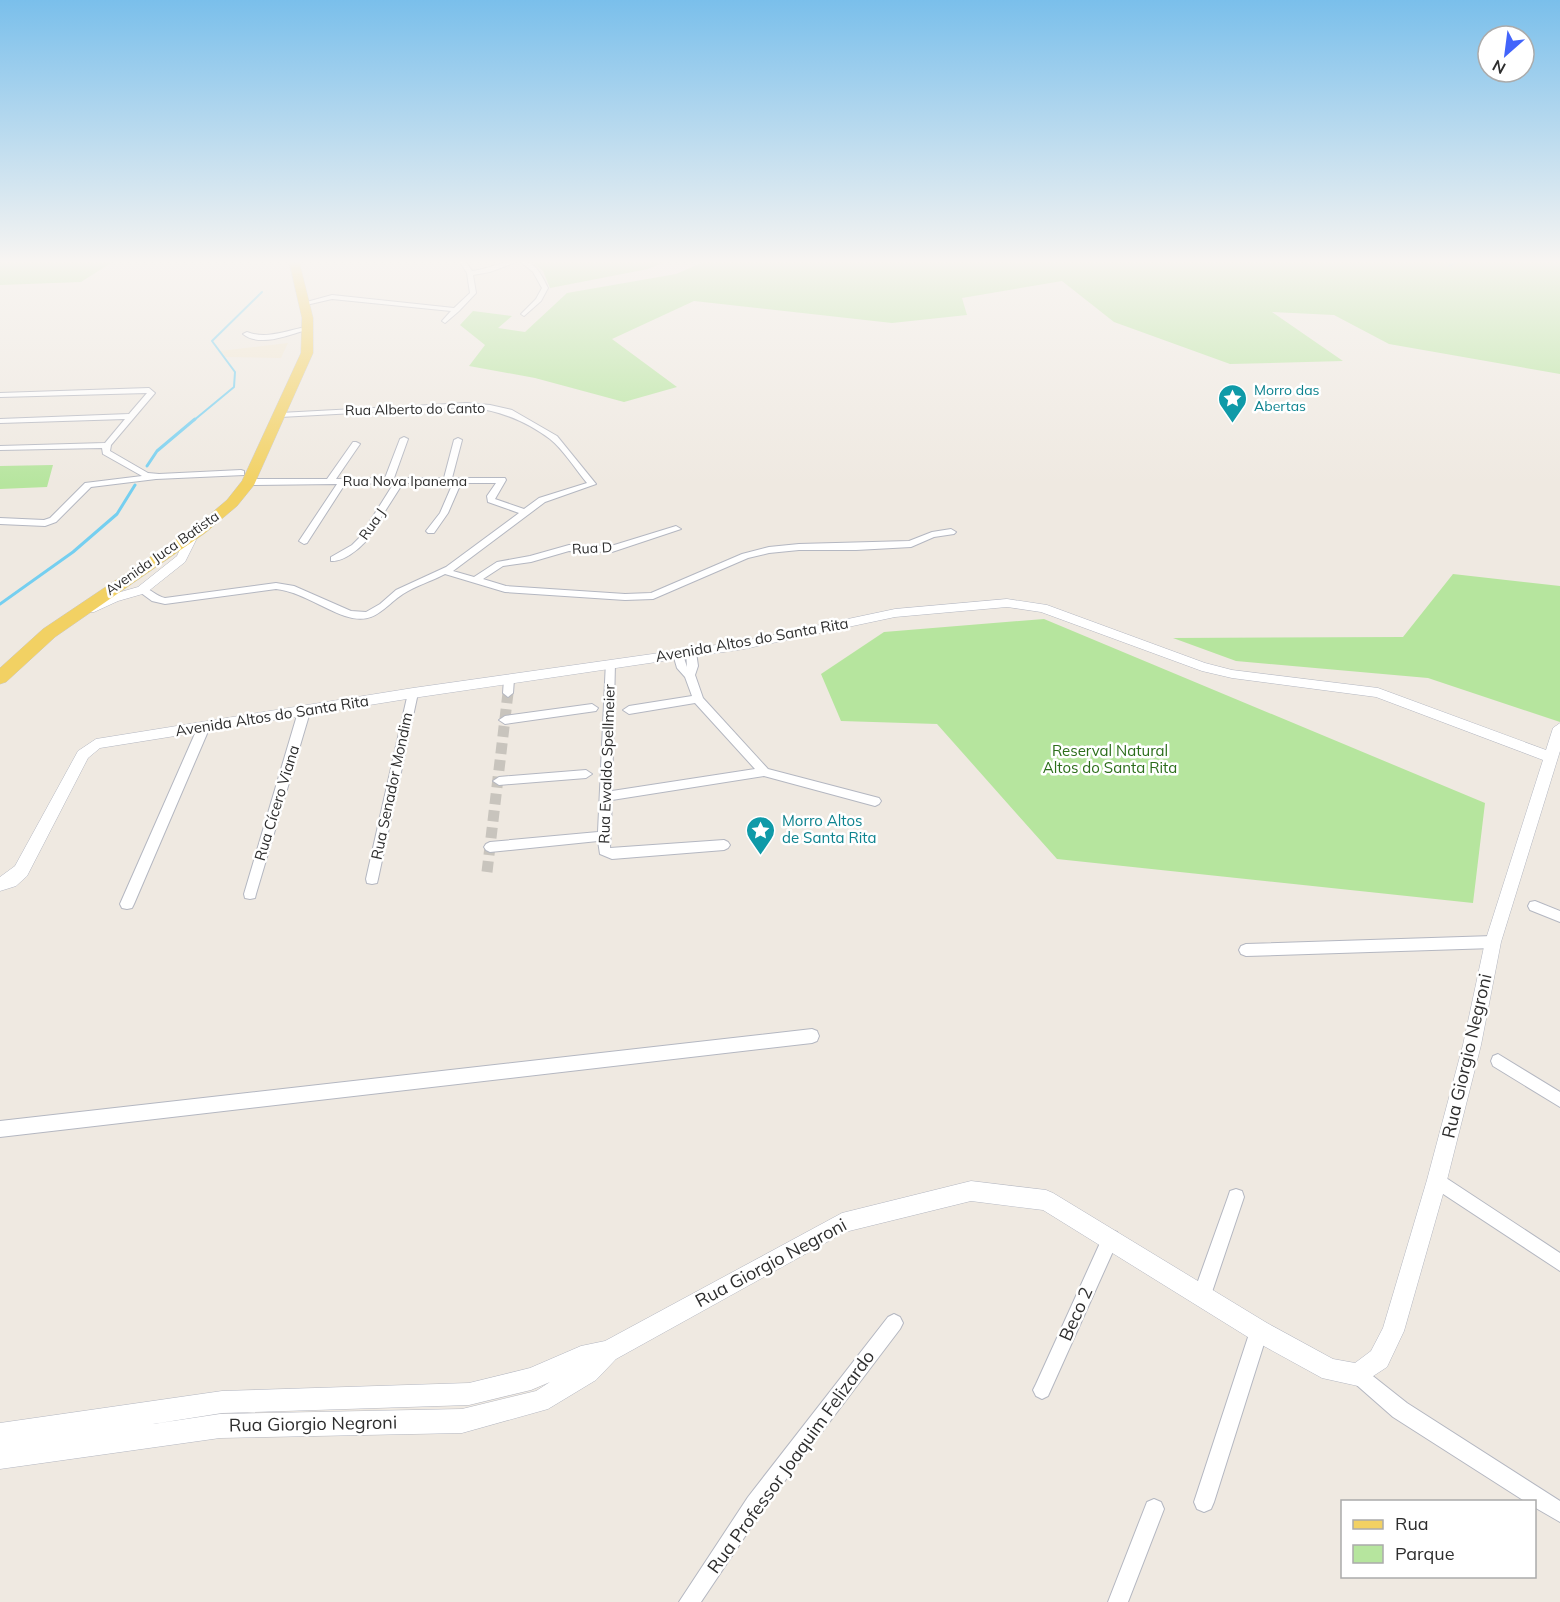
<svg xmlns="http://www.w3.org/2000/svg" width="1560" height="1602" viewBox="0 0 1560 1602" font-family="Mulish,sans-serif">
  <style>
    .education { fill: #f0e6d1 }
    .green { fill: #b6e59e }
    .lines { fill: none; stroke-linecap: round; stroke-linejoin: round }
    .stream-far1 { stroke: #75cff0; stroke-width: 2 }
    .stream { stroke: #75cff0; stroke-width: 3 }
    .minor-tunnel { stroke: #c8c4bd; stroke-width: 11; stroke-dasharray: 11 6; stroke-linecap: butt }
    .minor-casing { stroke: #b4b7c1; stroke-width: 2 }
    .tertiary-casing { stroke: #b4b7c1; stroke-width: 1 }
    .primary-casing { stroke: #c9c9c9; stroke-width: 1 }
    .minor { fill: #fff; fill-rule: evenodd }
    .tertiary { fill: #fff; fill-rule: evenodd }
    .primary { fill: #f2d163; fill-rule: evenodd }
    .labels { text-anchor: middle; stroke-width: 5; stroke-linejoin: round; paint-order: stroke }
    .far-culture-label { font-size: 14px; fill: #0d838f; stroke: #fff; text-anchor: start }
    .far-street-label { font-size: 14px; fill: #2e2e2e; stroke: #fff }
    .street-label { font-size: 15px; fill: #2e2e2e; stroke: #fff }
    .park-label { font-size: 15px; fill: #2c6e1b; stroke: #fff }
    .culture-label { font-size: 15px; fill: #0d838f; stroke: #fff; text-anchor: start }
    .near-street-label { font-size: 18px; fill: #2e2e2e; stroke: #fff }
  </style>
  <rect width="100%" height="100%" fill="#efe9e1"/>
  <!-- education -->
  <path class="education" d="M288,343L281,358L224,357L220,351Z"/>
  <!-- green -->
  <path class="green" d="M0,261H114L81,282L0,285Z
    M531,261H667L648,269L550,288L543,271Z
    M706,261H1560V374L1389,344L1334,315L1272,312L1343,361L1230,364L1114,322L1062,281L962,298L967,315L892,323L694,301L612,339L677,387L624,402L535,378L469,366L485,345L460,325L473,311L512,316L498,328L525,332L567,293L676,274Z
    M53,465L47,487L0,489V466Z
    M1453,574L1560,586V722L1428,678L1236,661L1173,638L1403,637Z
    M1044,619L1485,803L1473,903L1057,859L937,724L841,721L821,674L884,632Z"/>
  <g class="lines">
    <!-- stream-far1 -->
    <path class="stream-far1" d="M1449,266L1457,261
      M193,421L234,387L235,372L212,341L262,292"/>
    <!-- stream -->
    <path class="stream" d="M147,466L157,451L195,419
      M0,604L73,552L117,514L135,485"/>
    <!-- minor-tunnel -->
    <path class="minor-tunnel" d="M487,872L508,693"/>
    <defs>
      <path id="minor" d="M459,261H465L472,271C488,269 503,261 519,261L490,272L473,275L476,293L459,311L445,323L442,321L451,311L332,299L306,305L303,303L332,295L454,308L470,293L467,273Z
        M520,261C536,261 542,276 548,288L541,301L524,316L521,314L536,299L542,288L533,272Z
        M301,328L305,330L303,331C286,336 259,347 243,334L247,332C265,339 283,332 301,328Z
        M149,388L155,393L111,445L110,451L148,473L159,474L241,470L244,471V475L156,479L91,487L56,522L45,526L0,524V518L44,520L50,518L85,483L142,476L103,454L102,448L0,450V446L105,443L125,419L0,423V419L129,414L147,393L0,397V393Z
        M467,403L490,405L512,410L557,436L596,484L545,502L453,571L474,577L497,562L530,556L569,545L611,546L676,526L681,529L612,552L569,551L531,562L503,566L483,579L506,586L625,594L651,593L742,554L769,547L799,544L909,541L932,532L951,529L956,532L954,534L934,537L911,547L856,550H799L769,553L748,558L653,599L625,600L505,592L445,574C432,581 415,586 403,594C383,607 375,626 345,616C322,608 301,592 276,589L165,604L152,601L137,590L142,587C151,589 156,596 165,598L276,583L294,586L351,611L366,612L380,604L396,590L446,567L519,513L488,502L487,496L496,483H461L448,513L434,533H428L426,531L440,513L453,483H403L366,541C358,550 343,562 331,561V557L352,545L360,537L394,483L345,484L307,543L304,544L299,541L337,484L249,485L245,482L249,479H327L353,442H356L360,444L336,479L385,478L400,439L404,437L408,439L394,478H444L454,440L458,438L462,440L452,478H505L506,480L495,499L524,509L539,498L587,483C576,470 563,449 550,439C525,420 498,410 467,407L280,417L276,415L280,413Z
        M691,649L696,652L698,666L695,675L703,698L768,769L879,798L881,801L879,804L875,806L764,776L612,800L610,848L724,840L728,842L730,845L728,848L724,850L612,859L600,854L598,841L490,852L486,850L484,847L486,844L490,842L598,832L606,661H614L615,663L612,791L755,769L695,703L629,714L623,710L629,706L692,696L685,677L677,668L673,654L674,652H682L687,667L686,652Z
        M509,675L514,679L513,693L508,697L503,693L504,679Z
        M413,689L418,693L378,879L377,883L372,884L367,883L366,879L408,693Z
        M592,704L598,708L596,711L505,724L499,720L505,716Z
        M304,708L310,712L256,894L255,898L250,899L245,898L244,894L298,712Z
        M203,725L209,729L134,904L132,908L127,909L122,908L120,904L197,729Z
        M586,770L592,774L586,778L499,785L493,781L499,777Z
        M1535,901L1560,911V922L1530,910L1528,906L1530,902Z
        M1493,936L1498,938L1500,942L1498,946L1493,948L1246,956L1241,954L1239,950L1241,946L1246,944Z
        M812,1029L817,1031L819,1036L817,1041L812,1043L0,1137V1121Z
        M1498,1054L1560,1092V1107L1493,1066L1491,1061L1493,1056Z
        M1437,1172L1560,1253V1271L1431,1186L1429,1180L1431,1174Z
        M1236,1189L1242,1191L1244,1197L1211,1295L1208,1301L1202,1304L1196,1301L1193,1295L1228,1197L1230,1191Z
        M1111,1230L1117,1232L1119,1238L1048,1396L1042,1399L1036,1396L1033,1390L1036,1384L1105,1232Z
        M894,1314L900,1317L903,1323L900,1329L762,1511L701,1602H679L748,1497L888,1317Z
        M1259,1322L1265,1325L1268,1331L1214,1502L1211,1509L1204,1512L1197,1509L1194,1502L1250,1331L1253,1325Z
        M1358,1366L1364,1369L1407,1403L1560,1501V1522L1534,1507V1502H1526L1393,1417L1352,1381L1349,1375L1352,1369Z
        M1154,1499L1161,1502L1164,1509L1128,1602H1108L1147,1502Z"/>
      <path id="tertiary" d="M192,533L198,536L185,562L146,593L118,601L94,612H86L84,609L86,606L110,595L138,587L177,556L186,536Z
        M1007,599L1047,605L1205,663L1232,670L1378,688L1546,750L1553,728L1560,723V751L1501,942L1481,1045L1447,1180L1404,1331L1387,1367L1358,1386L1322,1378L1251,1339L1043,1210L971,1201L845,1232L616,1359L596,1380L548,1409L462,1433L220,1438L0,1469V1423L222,1391L469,1383L530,1368L581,1346L605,1341L842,1213L971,1181L1046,1190L1053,1193L1267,1323L1333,1359L1355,1363L1371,1351L1383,1328L1427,1180L1463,1045L1485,942L1543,760L1376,697L1232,678L1202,671L1041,612L1007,607L895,617L744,649L413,698L100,748L88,758L27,876L16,886L0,891V877L15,866L78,751L96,739L413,688L744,641L895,609ZM550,1382L536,1391L462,1409L220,1414L153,1424L222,1413L469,1405L531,1390Z"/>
      <path id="primary" d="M289,261H299L313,318V353L254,485L237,506L205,533L55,637L6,682L0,684V668L43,629L195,527L227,500L242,481L301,353L302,318Z"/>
    </defs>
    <!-- minor casing -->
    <use href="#minor" class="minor-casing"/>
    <!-- tertiary casing -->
    <use href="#tertiary" class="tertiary-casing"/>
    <!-- primary casing -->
    <use href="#primary" class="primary-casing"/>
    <!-- minor -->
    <use href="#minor" class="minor"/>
    <!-- tertiary -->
    <use href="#tertiary" class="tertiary"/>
    <!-- primary -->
    <use href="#primary" class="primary"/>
  </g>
  <!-- sky -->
  <linearGradient id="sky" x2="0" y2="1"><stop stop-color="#7abfeb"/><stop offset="0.54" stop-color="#f8f5f2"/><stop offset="1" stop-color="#f8f5f2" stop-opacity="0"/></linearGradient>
  <rect width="1560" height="485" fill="url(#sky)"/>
  <!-- icons -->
  <defs>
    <symbol id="sight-pin" viewBox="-11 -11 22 30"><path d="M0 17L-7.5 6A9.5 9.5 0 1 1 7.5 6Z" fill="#0f9aa8" stroke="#fff"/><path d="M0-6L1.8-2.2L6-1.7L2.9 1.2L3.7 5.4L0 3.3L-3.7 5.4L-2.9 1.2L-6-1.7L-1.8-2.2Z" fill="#fff"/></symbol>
  </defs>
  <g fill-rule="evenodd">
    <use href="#sight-pin" x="1216" y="382" width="33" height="45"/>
    <use href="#sight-pin" x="744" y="814" width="33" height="45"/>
  </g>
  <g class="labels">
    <!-- far-culture labels -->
    <g class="far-culture-label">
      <text x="1254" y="395">Morro das<tspan x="1254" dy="16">Abertas</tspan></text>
    </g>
    <!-- far-street labels -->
    <g class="far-street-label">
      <text transform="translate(415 409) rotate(-1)" y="5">Rua Alberto do Canto</text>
      <text x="405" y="486">Rua Nova Ipanema</text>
      <text transform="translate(372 524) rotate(-55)" y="5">Rua J</text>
      <text transform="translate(592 548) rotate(-3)" y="5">Rua D</text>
      <text transform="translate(162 553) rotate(-35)" y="5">Avenida Juca Batista</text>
    </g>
    <!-- street labels -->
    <g class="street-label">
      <text transform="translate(752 640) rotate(-10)" y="5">Avenida Altos do Santa Rita</text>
      <text transform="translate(272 716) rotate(-9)" y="5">Avenida Altos do Santa Rita</text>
      <text transform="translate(607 764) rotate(-88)" y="5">Rua Ewaldo Spellmeier</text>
      <text transform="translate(392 786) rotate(-78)" y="5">Rua Senador Mondim</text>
      <text transform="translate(277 803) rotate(-73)" y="5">Rua Cícero Viana</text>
    </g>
    <!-- park labels -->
    <g class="park-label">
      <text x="1110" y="756">Reserval Natural<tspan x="1110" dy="17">Altos do Santa Rita</tspan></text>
    </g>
    <!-- culture labels -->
    <g class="culture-label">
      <text x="782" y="826">Morro Altos<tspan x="782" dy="17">de Santa Rita</tspan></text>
    </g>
    <!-- near-street labels -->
    <g class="near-street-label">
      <text transform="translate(1467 1056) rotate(-77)" y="6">Rua Giorgio Negroni</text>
      <text transform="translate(771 1263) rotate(-28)" y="6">Rua Giorgio Negroni</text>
      <text transform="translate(1076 1314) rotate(-66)" y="6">Beco 2</text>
      <text transform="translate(313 1424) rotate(-1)" y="6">Rua Giorgio Negroni</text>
      <text transform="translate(791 1462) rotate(-54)" y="6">Rua Professor Joaquim Felizardo</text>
    </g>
  </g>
  <!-- legend -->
  <rect x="1341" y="1500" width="195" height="78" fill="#ffffff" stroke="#ababab" stroke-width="1.5"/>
  <rect x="1353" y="1520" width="30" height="9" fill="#f2d163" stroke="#ababab" stroke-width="1.5"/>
  <text x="1395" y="1530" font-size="18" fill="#2e2e2e">Rua</text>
  <rect x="1353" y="1545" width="30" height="18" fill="#b6e59e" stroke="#ababab" stroke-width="1.5"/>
  <text x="1395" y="1560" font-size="18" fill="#2e2e2e">Parque</text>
  <!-- north arrow -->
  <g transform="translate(1506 54) rotate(208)"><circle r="28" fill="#ffffff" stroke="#ababab" stroke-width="1.5"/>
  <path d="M0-4.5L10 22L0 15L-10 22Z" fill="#4264fb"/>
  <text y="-9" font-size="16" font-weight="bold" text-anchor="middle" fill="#2e2e2e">N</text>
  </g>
</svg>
